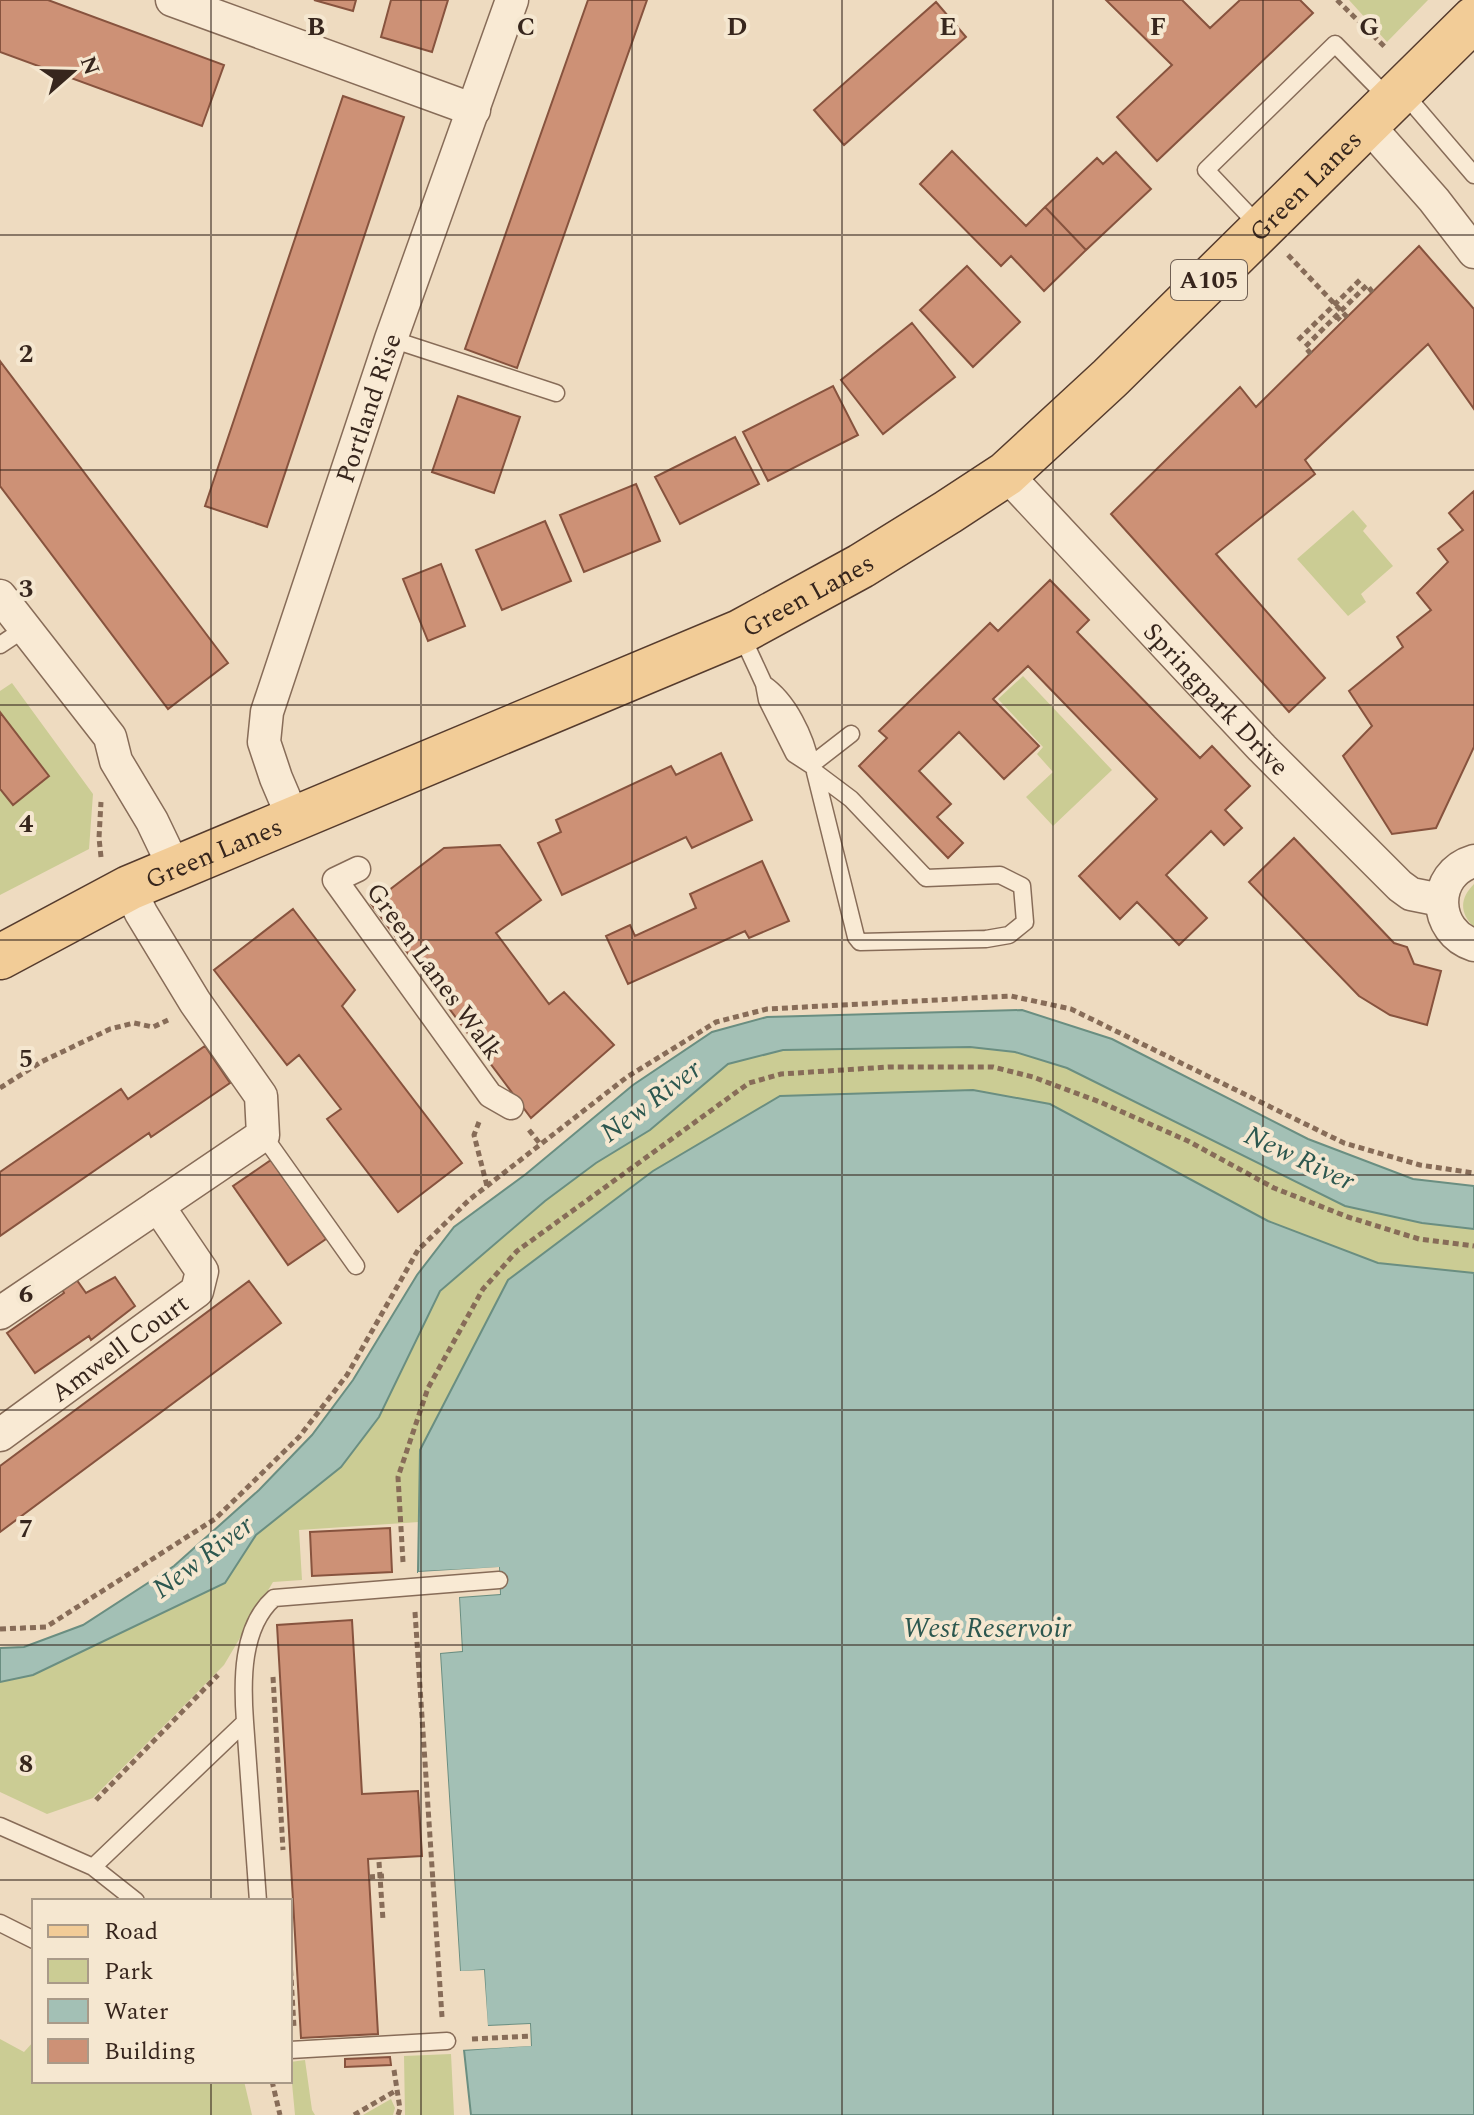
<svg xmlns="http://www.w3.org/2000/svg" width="1474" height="2115" viewBox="0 0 1474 2115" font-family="Spectral,serif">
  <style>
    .green { fill: #cbcc94 }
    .water { fill: #a3c0b5; stroke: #6a8e81; stroke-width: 2 }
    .pier { fill: #eedbc0 }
    .building { fill: #cd9176; stroke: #87533e; stroke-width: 2 }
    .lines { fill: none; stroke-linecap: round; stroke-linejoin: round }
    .service-casing { stroke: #876c58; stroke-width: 19 }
    .pedestrian-casing { stroke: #876c58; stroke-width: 27 }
    .minor-casing { stroke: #876c58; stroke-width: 35 }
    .primary-casing { stroke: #553b2d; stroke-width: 47 }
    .path { stroke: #876c58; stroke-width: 5; stroke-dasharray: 6 4; stroke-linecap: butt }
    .service { stroke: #f9ead4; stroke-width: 16 }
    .pedestrian { stroke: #f9ead4; stroke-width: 24 }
    .minor { stroke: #f9ead4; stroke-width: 32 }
    .primary { stroke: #f2cc97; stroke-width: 44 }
    .grid { fill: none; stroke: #37261d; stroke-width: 2; stroke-opacity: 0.55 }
    .labels { text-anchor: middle; stroke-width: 8; stroke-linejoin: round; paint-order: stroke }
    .shield { fill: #f5e7d0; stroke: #706053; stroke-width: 2 }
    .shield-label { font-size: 24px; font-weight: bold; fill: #37261d }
    .street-label { font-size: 26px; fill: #37261d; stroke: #f5e7d0 }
    .water-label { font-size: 28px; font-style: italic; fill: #2c574f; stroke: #f5e7d0 }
    .grid-label { font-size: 26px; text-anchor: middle; font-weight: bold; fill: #37261d; stroke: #f5e7d0; stroke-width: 8; stroke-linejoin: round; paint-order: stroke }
  </style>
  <rect width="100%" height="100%" fill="#eedbc0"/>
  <!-- green -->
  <path class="green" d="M1349,0H1428L1387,42Z
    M1353,510L1367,526L1363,531L1393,566L1361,594L1366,602L1348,616L1297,559Z
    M1023,676L1112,770L1053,826L1026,797L1053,772L1037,754L1043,747L998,699Z
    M12,683L93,794L89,849L0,895V789L13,805L49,776L0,712V691Z
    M1474,884V927C1459,913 1460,898 1474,884Z
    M970,1047L1015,1052L1067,1068L1345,1206L1422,1223L1474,1229V1273L1378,1263L1268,1221L420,1449L419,1522L299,1530L302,1580L273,1582L224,1665L93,1798L47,1814L0,1792V1682L33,1675L225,1583L256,1535L341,1467L379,1417L440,1291L545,1201L596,1163L650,1130L728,1064L783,1050Z
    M0,2039L24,2052L34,2041V2081H244L252,2115H0Z
    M451,2054L454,2115H405L404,2056Z
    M305,2060L312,2110L315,2115H295L290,2062Z
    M391,2099L395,2108L393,2115H363Z"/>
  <!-- water -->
  <path class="water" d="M1022,1010L1112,1039L1308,1139L1413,1179L1474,1186V1229L1422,1223L1345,1206L1067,1068L1015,1052L970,1047L783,1050L728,1064L650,1130L596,1163L545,1201L440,1291L379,1417L341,1467L256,1535L225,1583L33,1675L0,1682V1648L24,1647L83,1625L174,1566L259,1490L312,1435L353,1380L417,1275L454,1227L526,1174L633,1085L712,1032L767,1017Z
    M973,1090L1050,1104L1268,1221L1378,1263L1474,1273V2115H471L464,2050L531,2045L530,2024L487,2026L484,1970L460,1972L440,1653L462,1651L459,1597L500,1594L499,1568L418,1572L420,1450L508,1280L653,1171L780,1096Z"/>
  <!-- pier -->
  <path class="pier" d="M499,1567L500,1594L459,1597L462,1651L440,1653L460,1971L484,1970L488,2026L530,2024L531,2046L460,2050L464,2046L527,2042V2028L485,2029L480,1974L460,1976L456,1972L436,1652L439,1649L458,1647L456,1594L496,1590L495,1571L418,1576V1572Z"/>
  <!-- building -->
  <path class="building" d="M0,0H48L224,65L202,126L0,52Z
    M314,0H356L353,11Z
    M391,0H448L432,52L381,37Z
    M588,0H647L517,368L465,349Z
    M1106,0H1182L1210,28L1240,0H1300L1313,13L1157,161L1117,117L1172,65Z
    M936,2L966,37L844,145L814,110Z
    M343,96L404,117L267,527L205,506Z
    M952,151L1026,226L1045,207L1086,250L1044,291L1011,256L1001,266L920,184Z
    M1116,152L1151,189L1086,250L1045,207L1097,158L1103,164Z
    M1419,246L1474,309V409L1428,344L1305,460L1315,474L1216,554L1325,678L1289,712L1111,514L1240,387L1256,407Z
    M967,266L1020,322L973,367L920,310Z
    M912,323L955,377L883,434L841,380Z
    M0,361L228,663L168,709L0,486Z
    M833,386L858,435L768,481L743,432Z
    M458,396L520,417L494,493L432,472Z
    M735,437L759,484L680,524L655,477Z
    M636,484L660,541L584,572L560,515Z
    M1474,491V747L1436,828L1392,834L1343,756L1372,726L1349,691L1403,647L1397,637L1431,610L1417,593L1448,562L1438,549L1463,530L1449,513Z
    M545,521L571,581L502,610L476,550Z
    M441,564L465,626L428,641L403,579Z
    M1050,580L1089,620L1077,632L1200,758L1212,746L1250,786L1225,810L1242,828L1224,845L1211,831L1166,875L1207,918L1179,945L1137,902L1120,919L1079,876L1157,799L1028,666L993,699L1039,746L1004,779L959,732L919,771L951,804L937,817L963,843L948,858L859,766L887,738L879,731L990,623L998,631Z
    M0,712L49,776L13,805L0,789Z
    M721,753L752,820L692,848L686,837L562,895L538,843L561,832L556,820L671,766L676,775Z
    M1294,838L1394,943L1407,947L1414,964L1441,971L1427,1025L1390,1015L1359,996L1249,882Z
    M500,845L541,900L496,933L549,1004L564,992L614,1045L531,1118L371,904L444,848Z
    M762,861L789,921L749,938L745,931L628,984L606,936L630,925L635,936L696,908L690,894Z
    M293,909L355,990L342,1006L462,1163L398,1212L327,1119L341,1109L299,1055L287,1065L214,970Z
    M205,1046L230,1083L151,1137L149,1133L0,1236V1172L121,1089L128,1099Z
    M271,1160L326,1239L288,1265L233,1186Z
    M115,1277L135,1306L91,1340L89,1336L35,1373L7,1333L64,1293L62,1289L76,1279L86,1293Z
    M249,1281L281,1323L0,1532V1466Z
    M390,1528L392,1572L312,1576L310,1532Z
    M352,1620L362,1794L418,1791L422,1856L368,1859L378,2034L301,2038L277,1625Z
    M390,2057L391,2065L345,2067V2059Z"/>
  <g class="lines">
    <defs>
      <path id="service" d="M1402,91L1474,175
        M1260,227L1206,170L1335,44L1390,100
        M391,339L556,393
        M740,632L764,684L767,700L794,754L811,765
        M0,645L24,629
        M764,684C788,700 806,737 811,765
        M811,765L851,734
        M815,772L851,799L926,878L1000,875L1022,886L1025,922L1009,935L986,939L860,942L856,937Z
        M263,1135L356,1266
        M245,1722L258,1901
        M0,1826L93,1867L245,1722C242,1682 241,1627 274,1598L499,1580
        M93,1867L136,1901
        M0,1923L34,1940
        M290,2050L447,2041"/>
      <path id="pedestrian" d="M358,869L335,880L490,1095L511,1107"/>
      <g id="minor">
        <path d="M172,0L474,110"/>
        <path d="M1367,124L1434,200L1474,252"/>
        <path id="s1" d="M1006,474L1262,748L1400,886L1411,894L1441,900"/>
        <path d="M0,596L110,737L116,761L152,821L175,869"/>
        <path id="s2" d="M293,818L276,778L264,742L267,712L391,339L512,0"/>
        <path d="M1474,861C1430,874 1433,932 1474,945"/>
        <path d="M0,1313L263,1135L261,1096L195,1002L141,913L129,888"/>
        <path id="s3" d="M0,1435L197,1291L202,1271L158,1206"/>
      </g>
      <g id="primary">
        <path id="s4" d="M0,957L129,888L740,632L861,566L948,512L1006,474L1110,378L1474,19"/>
      </g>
    </defs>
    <!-- service casing -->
    <use href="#service" class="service-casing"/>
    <!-- pedestrian casing -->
    <use href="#pedestrian" class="pedestrian-casing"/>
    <!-- minor casing -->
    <use href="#minor" class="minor-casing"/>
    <!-- primary casing -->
    <use href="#primary" class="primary-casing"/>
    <!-- path -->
    <path class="path" d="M1337,0L1387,49
      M1288,255L1348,318
      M1336,316L1343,323
      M1298,340L1362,278
      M1311,354L1305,347L1367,285L1373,293
      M101,857L99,838L101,802
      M0,1088L41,1062L110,1029L134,1023L153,1027L168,1020
      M479,1122L474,1135L487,1186
      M529,1130L541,1145
      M403,1562L398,1477L428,1388L483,1289L517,1251L749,1083L781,1074L888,1067H993L1033,1077L1100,1102L1188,1141L1274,1188L1348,1217L1419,1239L1474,1246
      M415,1612L442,2017
      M0,1629L46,1627L215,1519L299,1437L347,1375L418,1250L469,1200L627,1077L716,1022L767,1009L1011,996L1071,1009L1344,1143L1420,1165L1474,1173
      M273,1677L283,1850
      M96,1800L218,1675
      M379,1862L383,1920
      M369,1877L384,1876
      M290,1960L294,2027
      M472,2039L531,2036
      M394,2070L400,2109L398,2115
      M272,2081L280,2115
      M354,2115L397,2090"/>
    <!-- service -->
    <use href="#service" class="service"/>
    <!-- pedestrian -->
    <use href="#pedestrian" class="pedestrian"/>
    <!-- minor -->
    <use href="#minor" class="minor"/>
    <!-- primary -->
    <use href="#primary" class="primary"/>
  </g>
  <!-- grid -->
  <path class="grid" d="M211,0V1901M421,0V2115M632,0V2115M842,0V2115M1053,0V2115M1263,0V2115M0,235H1474M0,470H1474M0,705H1474M0,940H1474M0,1175H1474M0,1410H1474M0,1645H1474M0,1880H1474M211,2081V2115"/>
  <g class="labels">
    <!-- shield labels -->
    <rect class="shield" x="1171" y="260" width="76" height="40" rx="6"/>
    <g class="shield-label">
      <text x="1209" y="288">A105</text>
    </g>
    <!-- street labels -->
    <g class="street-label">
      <text dy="9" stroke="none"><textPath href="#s4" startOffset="1534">Green Lanes</textPath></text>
      <text dy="9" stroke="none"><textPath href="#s2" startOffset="432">Portland Rise</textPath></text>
      <text dy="9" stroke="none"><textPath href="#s4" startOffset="886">Green Lanes</textPath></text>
      <text dy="9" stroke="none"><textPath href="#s1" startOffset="308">Springpark Drive</textPath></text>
      <text dy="9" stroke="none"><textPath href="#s4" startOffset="238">Green Lanes</textPath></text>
      <text transform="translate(435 971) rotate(54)" y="9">Green Lanes Walk</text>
      <text dy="9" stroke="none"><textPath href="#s3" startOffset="148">Amwell Court</textPath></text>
    </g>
    <!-- water labels -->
    <g class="water-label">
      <text transform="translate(650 1100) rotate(-37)" y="10">New River</text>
      <text transform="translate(1300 1157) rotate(25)" y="10">New River</text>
      <text transform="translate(202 1556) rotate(-37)" y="10">New River</text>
      <text x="987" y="1637">West Reservoir</text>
    </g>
  </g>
  <g class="grid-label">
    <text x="316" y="35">B</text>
    <text x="526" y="35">C</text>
    <text x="737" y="35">D</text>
    <text x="948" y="35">E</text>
    <text x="1158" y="35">F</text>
    <text x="1369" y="35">G</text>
    <text x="26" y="362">2</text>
    <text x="26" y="597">3</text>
    <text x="26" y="832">4</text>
    <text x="26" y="1067">5</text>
    <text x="26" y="1302">6</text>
    <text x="26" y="1537">7</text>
    <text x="26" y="1772">8</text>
  </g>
  <!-- legend -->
  <rect x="32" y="1899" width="260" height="184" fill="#f5e7d0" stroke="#a99a88" stroke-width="2"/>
  <rect x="48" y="1925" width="40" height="12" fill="#f2cc97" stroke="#a99a88" stroke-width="2"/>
  <text x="104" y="1939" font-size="24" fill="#37261d">Road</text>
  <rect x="48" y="1959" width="40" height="24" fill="#cbcc94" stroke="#a99a88" stroke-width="2"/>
  <text x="104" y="1979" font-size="24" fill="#37261d">Park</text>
  <rect x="48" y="1999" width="40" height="24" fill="#a3c0b5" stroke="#a99a88" stroke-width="2"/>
  <text x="104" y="2019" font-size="24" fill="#37261d">Water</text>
  <rect x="48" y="2039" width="40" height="24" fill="#cd9176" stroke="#a99a88" stroke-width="2"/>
  <text x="104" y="2059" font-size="24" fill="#37261d">Building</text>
  <!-- north arrow -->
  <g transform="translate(72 72) rotate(70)" stroke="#f5e7d0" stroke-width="6" paint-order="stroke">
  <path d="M0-6L14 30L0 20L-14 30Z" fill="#37261d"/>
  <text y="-12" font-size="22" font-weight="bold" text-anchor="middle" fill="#37261d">N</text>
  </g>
</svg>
